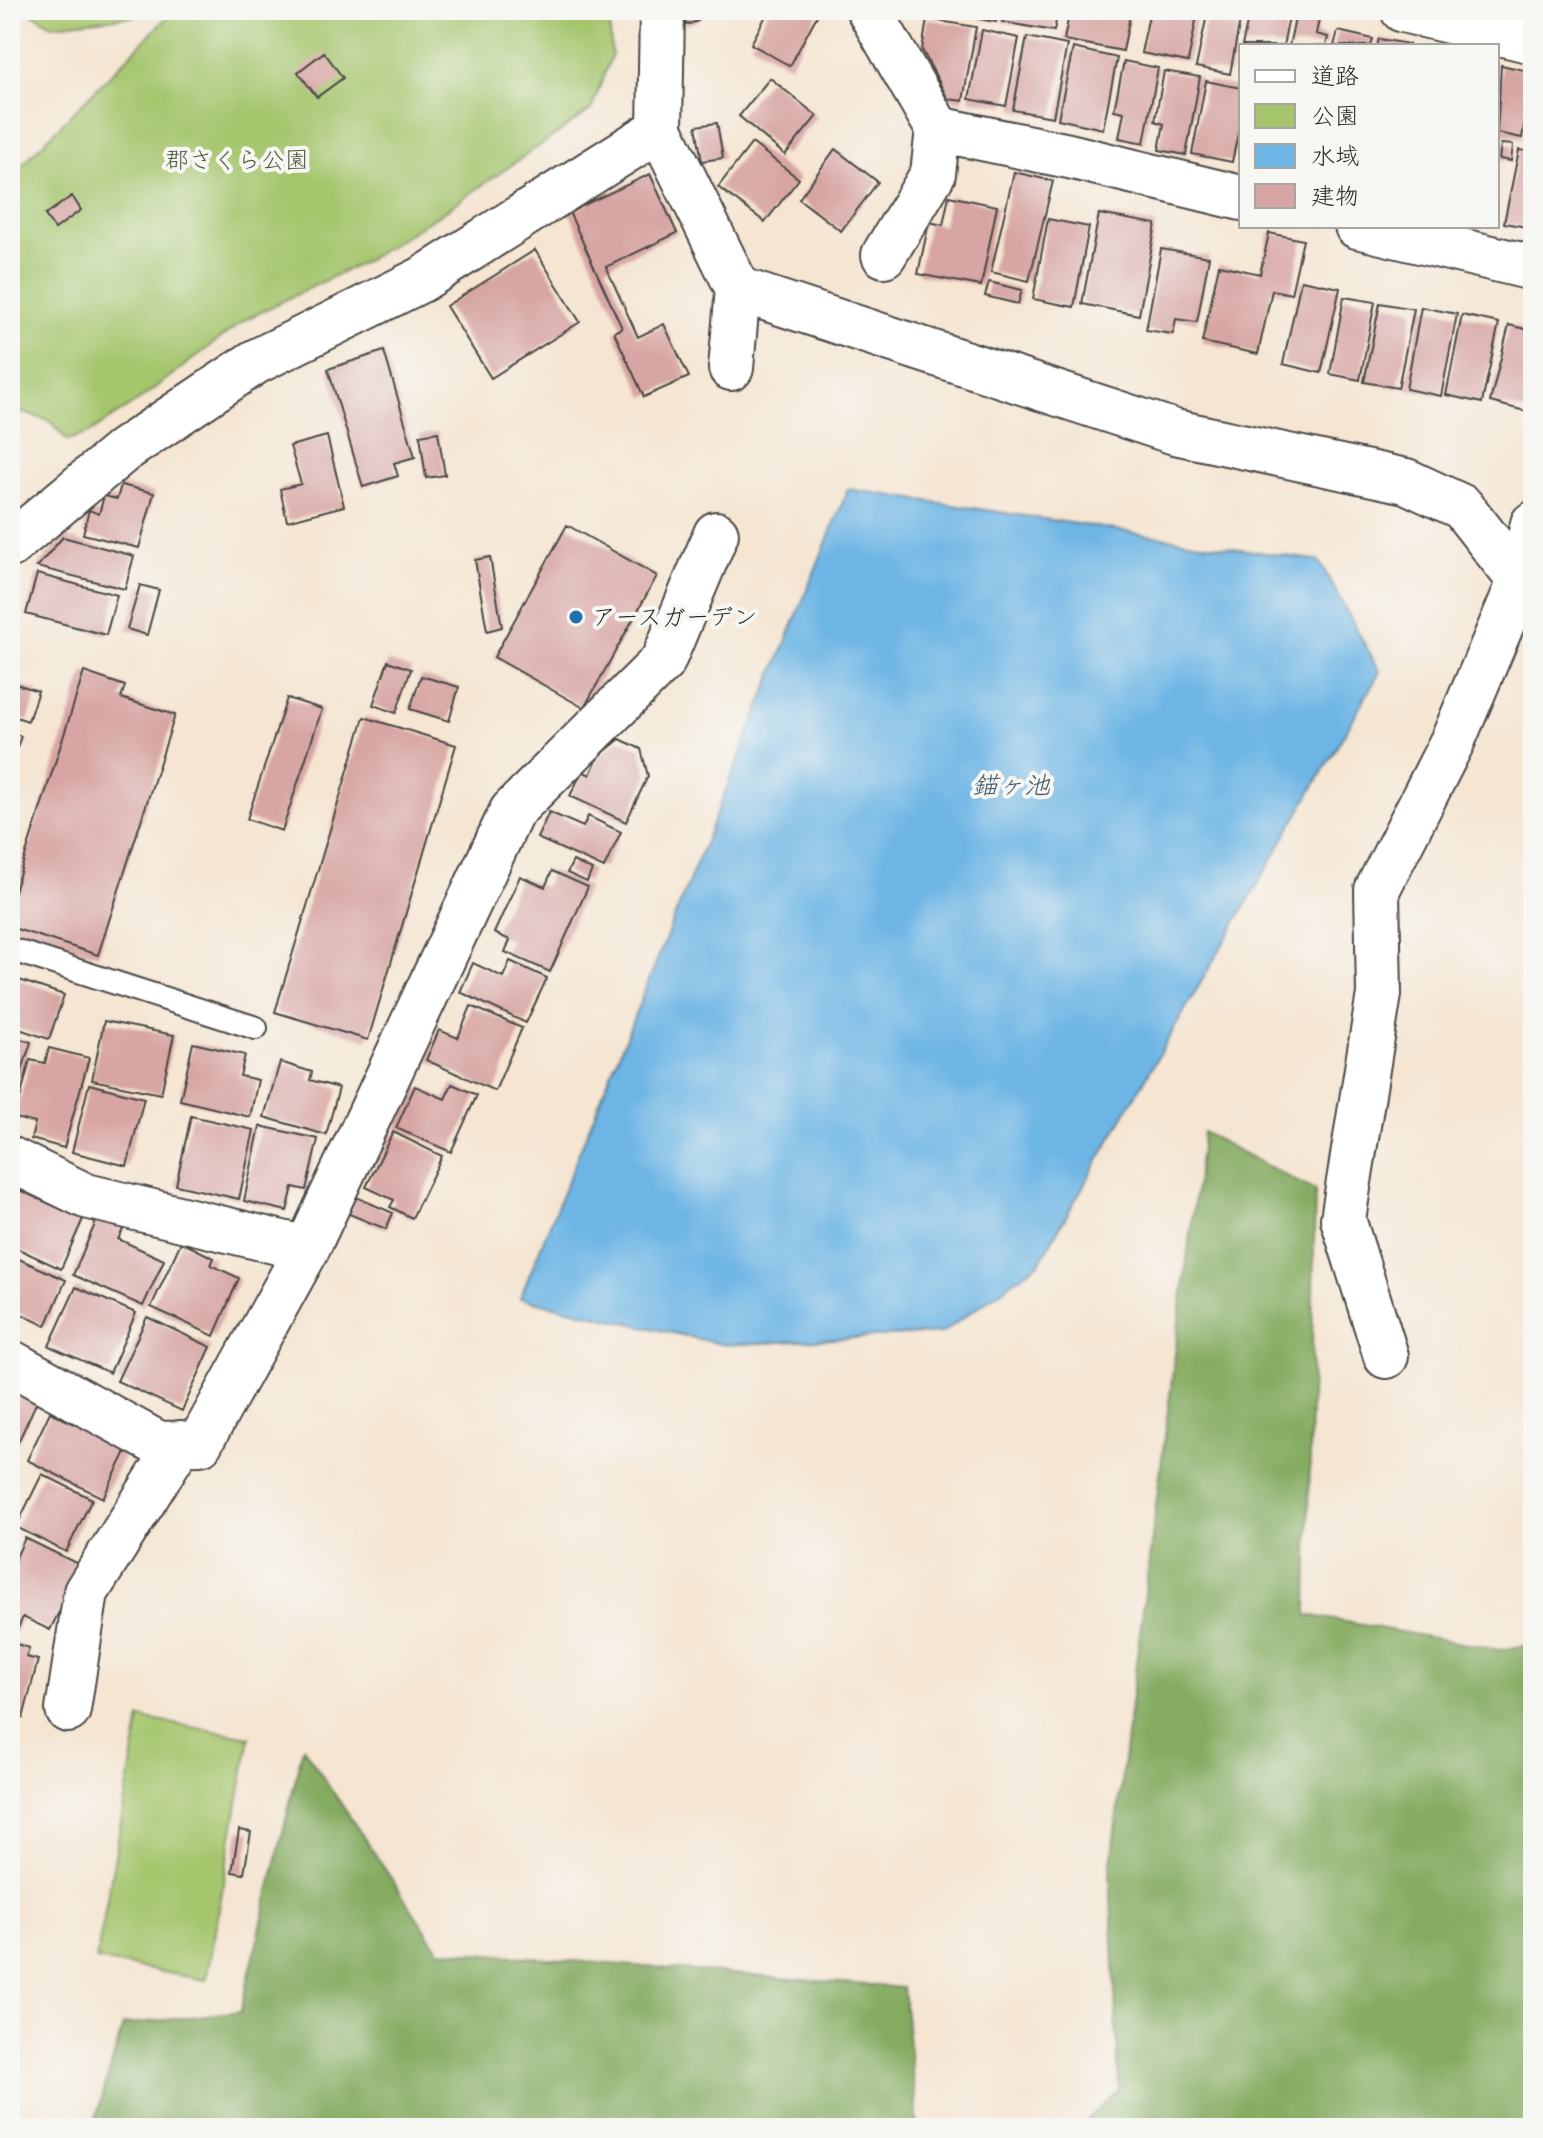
<svg xmlns="http://www.w3.org/2000/svg" width="1543" height="2138" viewBox="0 0 1543 2138" font-family="'Shantell Sans','Klee One',sans-serif">
  <style>
    .green { fill: #a6c66e; stroke: #68784c; stroke-width: 2 }
    .forest { fill: #84ab61; stroke: #586b46; stroke-width: 2 }
    .water { fill: #6db5e5; stroke: #4c7088; stroke-width: 2 }
    .building { fill: #d7a5a3 }
    .lines { fill: none; stroke-linecap: round; stroke-linejoin: round }
    .service-casing { stroke: #494744; stroke-width: 26 }
    .minor-casing { stroke: #494744; stroke-width: 48 }
    .service { stroke: #fff; stroke-width: 22 }
    .minor { stroke: #fff; stroke-width: 44 }
    .poi-dot { fill: #1f6fb2; stroke: #f6f6f2; stroke-width: 3 }
    .labels { text-anchor: middle; stroke-width: 8; stroke-linejoin: round; paint-order: stroke }
    .park-label { font-size: 24px; fill: #505a3f; stroke: #f6f6f2 }
    .poi-label { font-size: 24px; fill: #2b2b2b; stroke: #f6f6f2; text-anchor: start }
    .water-label { font-size: 26px; font-style: italic; fill: #425b6c; stroke: #f6f6f2 }
  </style>
  <rect width="100%" height="100%" fill="#f6f6f2"/>
  <filter id="ink" filterUnits="userSpaceOnUse"><feTurbulence type="fractalNoise" baseFrequency=".0125" numOctaves="2"/><feDisplacementMap in="SourceGraphic" scale="16" xChannelSelector="R" yChannelSelector="G"/><feConvolveMatrix kernelMatrix="1 2 1 2 8 2 1 2 1" color-interpolation-filters="sRGB"/></filter>
  <filter id="wash" filterUnits="userSpaceOnUse"><feTurbulence type="fractalNoise" baseFrequency=".006" numOctaves="4" result="noise"/><feDisplacementMap in="SourceGraphic" scale="32" xChannelSelector="R" yChannelSelector="G"/><feGaussianBlur stdDeviation="1.8" result="paint"/><feColorMatrix in="noise" values="0 0 0 0 0 0 0 0 0 0 0 0 0 0 0 0 0 1.4 0 .05"/><feComposite in="paint" operator="in"/></filter>
  <g filter="url(#wash)">
    <rect width="100%" height="100%" fill="#f5e5d1"/>
    <!-- green -->
    <path class="green" d="M26,10H150L145,15L52,25Z
      M174,10H608L612,54L591,110L442,213L365,261L246,319L139,400L89,433L67,440L50,421L10,409V177Z
      M140,1718L250,1737L206,1980L96,1960Z"/>
    <!-- forest -->
    <path class="forest" d="M1203,1132L1315,1191L1307,1615L1500,1650L1533,1644V2128H1079L1119,2090L1110,1871Z
      M303,1747L439,1950L903,1988L918,2128H93L123,2025L241,2011Z"/>
    <!-- water -->
    <path class="water" d="M848,489L1319,561L1380,672L1039,1263L942,1333L725,1345L520,1298Z"/>
    <g id="blocks">
      <!-- building -->
      <path class="building" d="M682,10H695L698,21L686,25Z
        M769,10H820L790,66L751,44Z
        M929,10H959L958,17Z
        M965,10H998L996,22L964,16Z
        M1004,10H1058L1054,31L1002,22Z
        M1070,10H1131L1123,51L1064,40Z
        M1150,10H1198L1188,62L1141,53Z
        M1208,10H1242L1230,74L1196,67Z
        M1250,10L1290,12L1283,46H1242Z
        M1297,10L1320,14L1316,34L1328,37L1326,46H1289Z
        M927,19L976,27L963,101L948,99L922,50Z
        M982,30L1019,38L1006,106L969,99Z
        M1338,31L1373,39L1371,46H1334Z
        M1027,37L1067,45L1053,117L1013,110Z
        M1379,39L1409,44V46H1377Z
        M1073,48L1117,58L1103,129L1058,119Z
        M324,52L343,78L317,97L298,72Z
        M1124,61L1158,68L1144,143L1119,138L1124,112L1114,110Z
        M1501,65L1533,72L1522,138L1497,133Z
        M1164,71L1200,77L1186,155L1159,150L1164,124L1155,121Z
        M770,78L817,116L785,155L739,116Z
        M1206,81L1241,88V119L1232,162L1192,154Z
        M717,123L723,158L702,161L696,126Z
        M752,143L799,179L765,222L718,187Z
        M1501,144L1513,145L1511,161L1499,159Z
        M835,149L878,182L841,231L799,199Z
        M1519,150L1533,152V228L1504,223Z
        M1014,172L1053,181L1029,281L991,272Z
        M650,174L677,233L606,267L638,337L664,324L689,377L644,397L614,332L622,328L569,212Z
        M72,196L81,210L55,229L45,215Z
        M949,196L997,206L981,286L918,274L929,222L943,225Z
        M1099,214L1156,224L1139,315L1082,304Z
        M1048,219L1089,227L1074,307L1033,299Z
        M1269,233L1303,240L1291,294L1272,290L1258,354L1202,342L1219,265L1260,274Z
        M1161,249L1209,257L1197,322L1176,319L1173,334L1146,330Z
        M535,250L580,322L491,378L446,306Z
        M1301,280L1340,288L1321,373L1283,364Z
        M989,282L1022,290L1018,304L985,296Z
        M1344,297L1375,302L1360,380L1330,374Z
        M1380,303L1414,309L1398,388L1364,382Z
        M1421,307L1457,314L1441,396L1406,389Z
        M1462,315L1499,323L1482,403L1446,395Z
        M1509,325L1533,331V413L1490,402Z
        M384,351L415,457L394,463L398,476L363,487L328,369Z
        M438,432L445,475L426,478L420,435Z
        M327,436L344,506L287,521L280,489L301,484L290,446Z
        M121,485L154,493L139,548L83,534L89,510L99,514L104,496L117,499Z
        M567,525L657,576L584,708L494,657Z
        M63,537L134,556L125,589L37,567Z
        M490,557L502,627L487,631L475,560Z
        M37,574L117,595L106,635L26,614Z
        M140,585L159,590L147,635L127,629Z
        M388,661L411,669L396,713L373,705Z
        M84,672L125,686L121,698L175,715L98,955L10,927V904Z
        M421,676L459,687L449,721L410,709Z
        M10,682L38,691L28,721L10,715Z
        M287,698L322,709L282,831L247,819Z
        M364,717L456,745L368,1040L275,1012Z
        M10,732L21,736L13,759L10,758Z
        M620,739L641,749L648,776L626,822L570,796L582,771L590,775L598,757Z
        M549,812L583,827L588,816L621,832L604,868L537,838Z
        M573,861L592,870L587,882L567,873Z
        M552,871L588,887L550,972L505,952L510,940L494,933L520,876L545,887Z
        M510,961L547,978L526,1023L460,992L473,963L503,977Z
        M10,977L64,995L49,1039L10,1026Z
        M471,1006L522,1028L495,1091L426,1060L439,1030L458,1038Z
        M104,1021L174,1035L161,1094L92,1080Z
        M10,1036L31,1042L11,1106H10Z
        M193,1043L245,1055L240,1076L258,1080L250,1117L180,1100Z
        M49,1048L89,1058L64,1148L31,1139L35,1123L15,1118L30,1060L45,1063Z
        M280,1062L312,1072L310,1080L339,1088L326,1135L264,1117Z
        M89,1084L144,1098L127,1166L72,1152Z
        M452,1084L477,1095L451,1152L396,1128L415,1086L445,1099Z
        M191,1116L254,1130L239,1199L176,1185Z
        M260,1126L318,1139L306,1190L293,1187L287,1211L244,1201Z
        M393,1132L442,1156L412,1218L390,1207L394,1200L366,1187Z
        M15,1188L83,1219L61,1269L10,1245V1198Z
        M356,1197L393,1213L386,1229L349,1214Z
        M98,1217L124,1228L118,1239L164,1260L143,1306L73,1275Z
        M181,1242L214,1258L211,1265L239,1278L214,1336L151,1307Z
        M10,1255L66,1280L46,1326L10,1309Z
        M76,1287L136,1313L110,1373L49,1346Z
        M147,1317L211,1347L182,1411L117,1381Z
        M10,1383L39,1397L14,1451L10,1449Z
        M50,1412L127,1450L103,1498L27,1460Z
        M42,1474L92,1499L66,1552L16,1527Z
        M25,1538L82,1566L50,1630L23,1617L14,1637L10,1636V1570Z
        M10,1642L29,1648L26,1657L38,1660L23,1718L10,1715Z
        M239,1830L251,1832L244,1874L232,1872Z"/>
    </g>
  </g>
  <g filter="url(#ink)">
    <use href="#blocks" fill-opacity="0" stroke="#494744" stroke-width="2"/>
    <g class="lines">
      <defs>
        <path id="service" d="M10,949L256,1028"/>
        <path id="minor" d="M662,10L660,129L738,289L731,368
          M869,10L938,129L1069,156L1241,198
          M1403,10L1533,41
          M1357,226L1533,268
          M884,255L933,174L938,129
          M738,289L1175,432L1406,481L1462,507L1520,581
          M10,545L124,450L255,362L421,280L660,129
          M10,1159L86,1196L307,1249L200,1443L159,1444L10,1362
          M307,1249L512,811L663,661L716,534
          M1386,1356L1343,1219L1379,994L1377,890L1453,740L1520,581L1533,524
          M68,1710L86,1592L180,1443"/>
      </defs>
      <!-- service casing -->
      <use href="#service" class="service-casing"/>
      <!-- minor casing -->
      <use href="#minor" class="minor-casing"/>
      <!-- service -->
      <use href="#service" class="service"/>
      <!-- minor -->
      <use href="#minor" class="minor"/>
    </g>
  </g>
  <!-- markers -->
  <circle class="poi-dot" cx="576" cy="617" r="8"/>
  <g class="labels">
    <!-- park labels -->
    <g class="park-label">
      <text x="237" y="168">郡さくら公園</text>
    </g>
    <!-- poi labels -->
    <g class="poi-label">
      <text x="592" y="625">アースガーデン</text>
    </g>
    <!-- water labels -->
    <g class="water-label">
      <text x="1011" y="794">錨ヶ池</text>
    </g>
  </g>
  <!-- margin -->
  <rect width="1543" height="2138" fill="none" stroke="#f6f6f2" stroke-width="40"/>
  <!-- legend -->
  <rect x="1239" y="44" width="260" height="184" fill="#f6f6f2" stroke="#a5a5a2" stroke-width="2"/>
  <rect x="1255" y="70" width="40" height="12" fill="#ffffff" stroke="#a5a5a2" stroke-width="2"/>
  <text x="1311" y="84" font-size="24" fill="#2b2b2b">道路</text>
  <rect x="1255" y="104" width="40" height="24" fill="#a6c66e" stroke="#a5a5a2" stroke-width="2"/>
  <text x="1311" y="124" font-size="24" fill="#2b2b2b">公園</text>
  <rect x="1255" y="144" width="40" height="24" fill="#6db5e5" stroke="#a5a5a2" stroke-width="2"/>
  <text x="1311" y="164" font-size="24" fill="#2b2b2b">水域</text>
  <rect x="1255" y="184" width="40" height="24" fill="#d7a5a3" stroke="#a5a5a2" stroke-width="2"/>
  <text x="1311" y="204" font-size="24" fill="#2b2b2b">建物</text>
</svg>
